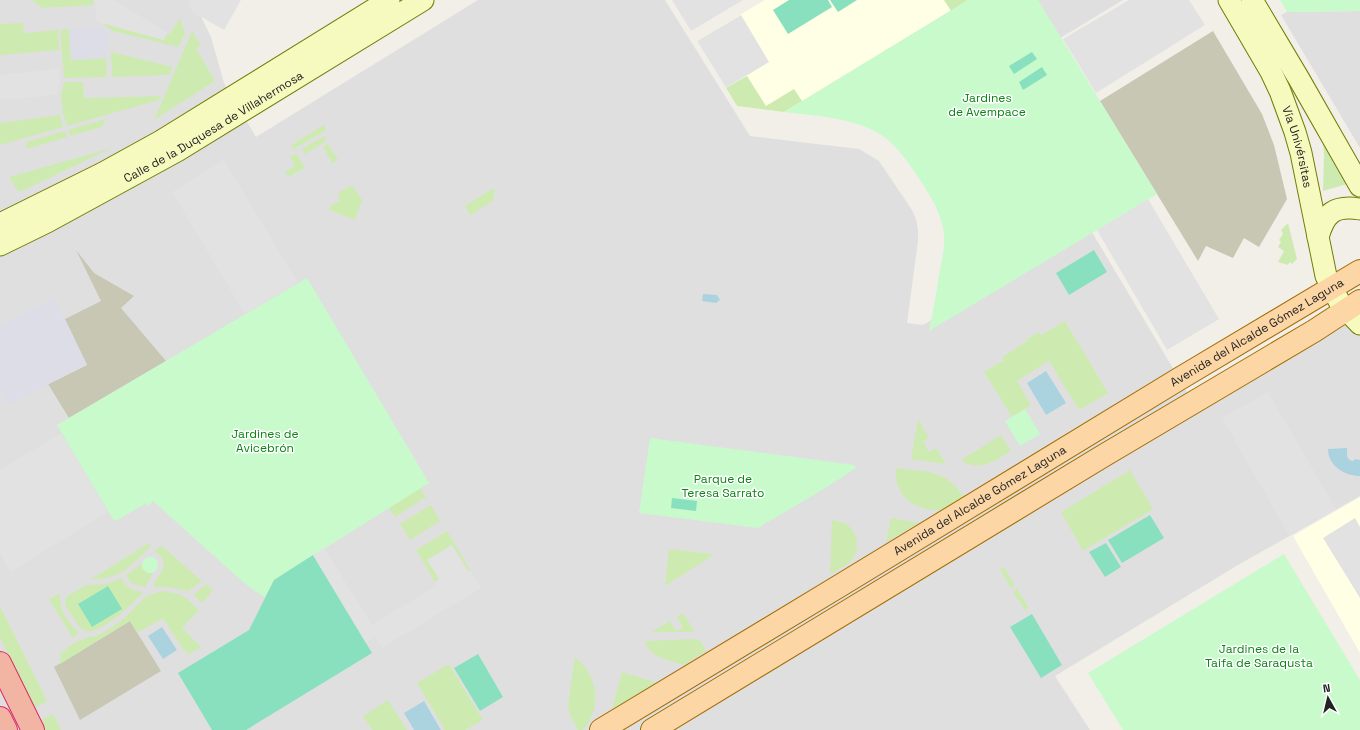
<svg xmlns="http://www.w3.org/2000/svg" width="1360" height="730" viewBox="0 0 1360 730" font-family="'Space Grotesk',sans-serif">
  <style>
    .residential { fill: #e0dfdf }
    .education { fill: #ffffe5 }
    .construction { fill: #c7c7b4 }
    .grass { fill: #cdebb0 }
    .park { fill: #c8facc }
    .pitch { fill: #88e0be }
    .parking { fill: #e2e2e2 }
    .plaza { fill: #dddde8 }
    .water { fill: #aad3df }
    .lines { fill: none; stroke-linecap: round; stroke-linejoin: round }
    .secondary-casing { stroke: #707d05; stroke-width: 23 }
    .primary-casing { stroke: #a06b00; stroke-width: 24 }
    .trunk-casing { stroke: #dc2a67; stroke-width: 24 }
    .secondary { stroke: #f7fabf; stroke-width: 21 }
    .primary { stroke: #fcd6a4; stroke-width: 22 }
    .trunk { stroke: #f2b4a3; stroke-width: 22 }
    .labels { text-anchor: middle; stroke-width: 3; stroke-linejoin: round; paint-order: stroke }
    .park-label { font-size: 12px; fill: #0c8416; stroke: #fff }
    .street-label { font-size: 12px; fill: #222; stroke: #fff }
  </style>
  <rect width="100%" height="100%" fill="#f2efe9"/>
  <!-- residential -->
  <path class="residential" d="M0,0H193L211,37L224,83L256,137L478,0H665L750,136L859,149L879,161L912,210L916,219L918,230V241L907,323L923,325L1089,227L1193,402L1345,310L1360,322V496L1238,565L1055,676L1090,730H0Z
    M1032,0H1123L1057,40Z
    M1360,11V148L1281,15L1287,12Z"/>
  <!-- education -->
  <path class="education" d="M765,0H968L784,112L737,106L697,41Z
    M1360,497V653L1293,536Z"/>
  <!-- construction -->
  <path class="construction" d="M1213,31L1262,114L1274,145L1287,199L1259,247L1244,238L1233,258L1206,246L1198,261L1100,101Z
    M76,250L94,273L134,296L121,308L166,361L69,418L48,384L87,365L65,319L101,301Z
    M130,621L161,671L80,720L54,667Z"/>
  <!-- grass -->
  <path class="grass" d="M31,0H93V5L43,8Z
    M944,0H968L951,11Z
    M180,18L185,34L178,47L113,31L102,23L163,40L168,33L170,34Z
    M23,23L24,33L58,30L59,50L0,55V24Z
    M69,29L71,60L106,58L107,77L64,78L60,30Z
    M192,31L201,45L196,48L215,81L154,120Z
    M111,52L173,67L169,75L112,77Z
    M747,76L766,106L794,89L802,101L784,112L737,106L726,88Z
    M64,82H83L84,98L161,96L159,100L67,126L63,113L61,95Z
    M60,115L63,127L0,145V123Z
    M106,119L102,127L70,136L68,130Z
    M324,125L326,130L294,149L291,145Z
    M65,131L67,137L27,149L26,142Z
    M324,136L326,141L305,154L302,149Z
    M1323,141L1347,184L1323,191L1324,155Z
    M328,144L338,160L332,163L323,147Z
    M112,148L22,191H18L9,177Z
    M296,153L305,168L288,177L285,172L295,166L290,157Z
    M352,185L362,200L355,220L329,210L330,206L340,200L338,193Z
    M492,189L495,190L493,201L470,215L465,206Z
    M1288,223L1297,259L1292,264L1290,262L1288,265L1278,262L1284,251L1278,247L1281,242L1279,240L1283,234L1281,230Z
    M1065,321L1108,393L1079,410L1049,361L1017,381L1031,405L1012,417L984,372L1004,360L1002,357L1027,341V339L1039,332L1041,335Z
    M918,419L929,438L923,442L929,452L936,448L946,464L911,459Z
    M1001,435L1011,451C995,461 978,473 961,460Z
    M896,468C926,472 946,469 964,497C958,501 951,507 945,509C941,510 936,510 932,510C910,508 893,491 896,468Z
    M1130,470L1153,509L1083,551L1061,512Z
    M420,488L426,497L395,517L389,508Z
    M431,505L440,521L410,540L400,524Z
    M891,518L919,523L886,542Z
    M832,520C836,521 840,521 844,523C858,529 861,550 851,561C846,566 837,570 830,574Z
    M447,531L471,571L469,572L452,545L439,579L435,582L416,550Z
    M149,543L151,546C146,550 142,555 137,560C124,573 110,580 91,579Z
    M162,546L202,581L188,591L168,587H153C154,578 170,568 161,557C159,554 156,553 154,551Z
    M669,549L713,554H715L665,586Z
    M140,565L142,566L145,571L151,573L152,575L145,587L132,584L126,575Z
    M1004,567L1015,586L1011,588L1000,569Z
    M121,578C127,588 132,590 142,592V594C133,603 99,636 86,631C80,629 76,622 73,617C69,611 63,605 66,597L86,585L107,584Z
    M206,584L213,590L202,603L193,595Z
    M1017,589L1029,608L1025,610L1013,592Z
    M163,591C184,594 184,596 199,610L182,628L201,647L188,655L186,650L184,651L163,618L137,633L130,621L60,664V654C66,649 75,642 83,639C87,637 93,637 98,635C105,632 112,627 119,622C136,610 140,595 163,591Z
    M58,594L60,596C59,611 69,623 79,633L73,638L49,599Z
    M0,606L47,701L34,708L0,638Z
    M683,613L695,632H654L653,631L670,621L676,631L683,628L677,617Z
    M696,639L701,642L706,651L684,665C669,660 649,658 645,641Z
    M575,657C598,676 603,707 583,730H578L570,715L568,705Z
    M449,664L483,720L465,730H445L417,683Z
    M622,672L657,683L611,712Z
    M388,700L407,730H372L363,716Z
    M53,714L61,730H45L41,720Z"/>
  <!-- park -->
  <path class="park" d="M968,0H1038L1157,194L929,331C933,313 936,294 939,275C941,262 945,249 944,236C943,216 932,199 922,183C912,168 902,152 888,140C862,118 817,116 784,112Z
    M1280,0H1360V11L1287,12Z
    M307,278L429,483L274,580L265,597L256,592L242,581L153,501L148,507L146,503L118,520L117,519L114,521L57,425Z
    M1025,409L1040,434L1020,446L1005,421Z
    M650,438L854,465L856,468L827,487L758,528L639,513Z
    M1284,554L1360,680V730H1123L1088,673Z
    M142 565a8 8 0 1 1 16 0a8 8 0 1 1-16 0Z"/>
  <!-- pitch -->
  <path class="pitch" d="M789,0H828L832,7L788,34L773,10Z
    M830,0H857L838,12Z
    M1032,52L1037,59L1014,74L1009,66Z
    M1042,67L1047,75L1023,90L1019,82Z
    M1094,250L1107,272L1069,295L1056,273Z
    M672,498L697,501L696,511L671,508Z
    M1150,515L1164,538L1122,563L1108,540Z
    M1106,543L1121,567L1105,577L1089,552Z
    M313,555L372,653L246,730H212L178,673L249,630L274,580Z
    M108,586L122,609L92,627L78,604Z
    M1032,614L1062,665L1041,678L1010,627Z
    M478,654L503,697L480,711L454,668Z"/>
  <!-- parking -->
  <path class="parking" d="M95,0H114L168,33L164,40L102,23L96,20Z
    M189,0H241L224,30L193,12Z
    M672,0H743L691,31Z
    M1129,0H1189L1205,25L1096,93L1063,39Z
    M741,15L769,62L726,88L697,41Z
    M59,69L60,81L57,94L12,100L10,98L0,100V75Z
    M224,160L298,283L245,314L172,192Z
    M1148,199L1219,319L1167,350L1097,230Z
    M1268,392L1336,509L1289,535L1222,418Z
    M61,433L108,512L10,572L0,552V470Z
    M1355,518L1360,527V598L1323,538Z
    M452,545L468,572L471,571L481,588L382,648L376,637L366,643L313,555L324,548L372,625L437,585L435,582L439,579L427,560Z"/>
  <!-- plaza -->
  <path class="plaza" d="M100,26L101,29L110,33L105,48L106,58L71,60L69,28Z
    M54,297L87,365L7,405L0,391V325Z"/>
  <!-- water -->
  <path class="water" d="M703,294L717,295L720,300L716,303L702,301Z
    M1046,371L1066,403L1046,415L1027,383Z
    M1347,448C1347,454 1346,460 1353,461L1355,459L1360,460V476C1345,476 1328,466 1328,449Z
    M162,627L177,650L163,659L148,636Z
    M424,701L441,730H414L404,713Z"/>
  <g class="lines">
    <defs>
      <g id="secondary">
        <path id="s1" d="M1229,0L1271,72L1280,91L1295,132L1301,153L1326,276L1340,303L1360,324"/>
        <path d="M1252,0L1299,79L1360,186"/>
        <path d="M0,224L103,173L161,141L389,0"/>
        <path d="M1318,237C1325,213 1334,205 1360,209"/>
        <path id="s2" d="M0,245L47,222L177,151L423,0"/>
      </g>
      <g id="primary">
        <path id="s3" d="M601,730L841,585L1179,379L1360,271"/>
        <path d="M652,730L1103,456L1314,331L1360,301"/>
      </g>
      <path id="trunk" d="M0,663L33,730
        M0,718L6,730"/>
    </defs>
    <!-- secondary casing -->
    <use href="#secondary" class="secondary-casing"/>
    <!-- primary casing -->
    <use href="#primary" class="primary-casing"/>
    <!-- trunk casing -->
    <use href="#trunk" class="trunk-casing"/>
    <!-- secondary -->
    <use href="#secondary" class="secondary"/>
    <!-- primary -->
    <use href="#primary" class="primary"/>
    <!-- trunk -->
    <use href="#trunk" class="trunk"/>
  </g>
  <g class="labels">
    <!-- park labels -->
    <g class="park-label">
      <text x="987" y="102">Jardines<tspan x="987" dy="14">de Avempace</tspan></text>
      <text x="265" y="438">Jardines de<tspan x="265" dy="14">Avicebrón</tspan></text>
      <text x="723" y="483">Parque de<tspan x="723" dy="14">Teresa Sarrato</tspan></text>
      <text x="1259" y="653">Jardines de la<tspan x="1259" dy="14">Taifa de Saraqusta</tspan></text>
    </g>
    <!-- street labels -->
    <g class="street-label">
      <text dy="4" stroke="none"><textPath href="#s2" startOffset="244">Calle de la Duquesa de Villahermosa</textPath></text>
      <text dy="4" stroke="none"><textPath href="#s1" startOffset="163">Vía Univérsitas</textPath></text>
      <text dy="4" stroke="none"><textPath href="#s3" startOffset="767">Avenida del Alcalde Gómez Laguna</textPath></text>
      <text dy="4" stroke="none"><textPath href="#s3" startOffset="443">Avenida del Alcalde Gómez Laguna</textPath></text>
    </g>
  </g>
  <!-- north arrow -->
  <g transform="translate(1328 698) rotate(352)" stroke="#ffffff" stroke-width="3" paint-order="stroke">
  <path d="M0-3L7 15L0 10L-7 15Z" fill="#222222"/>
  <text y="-6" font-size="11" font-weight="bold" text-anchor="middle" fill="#222222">N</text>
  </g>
</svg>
